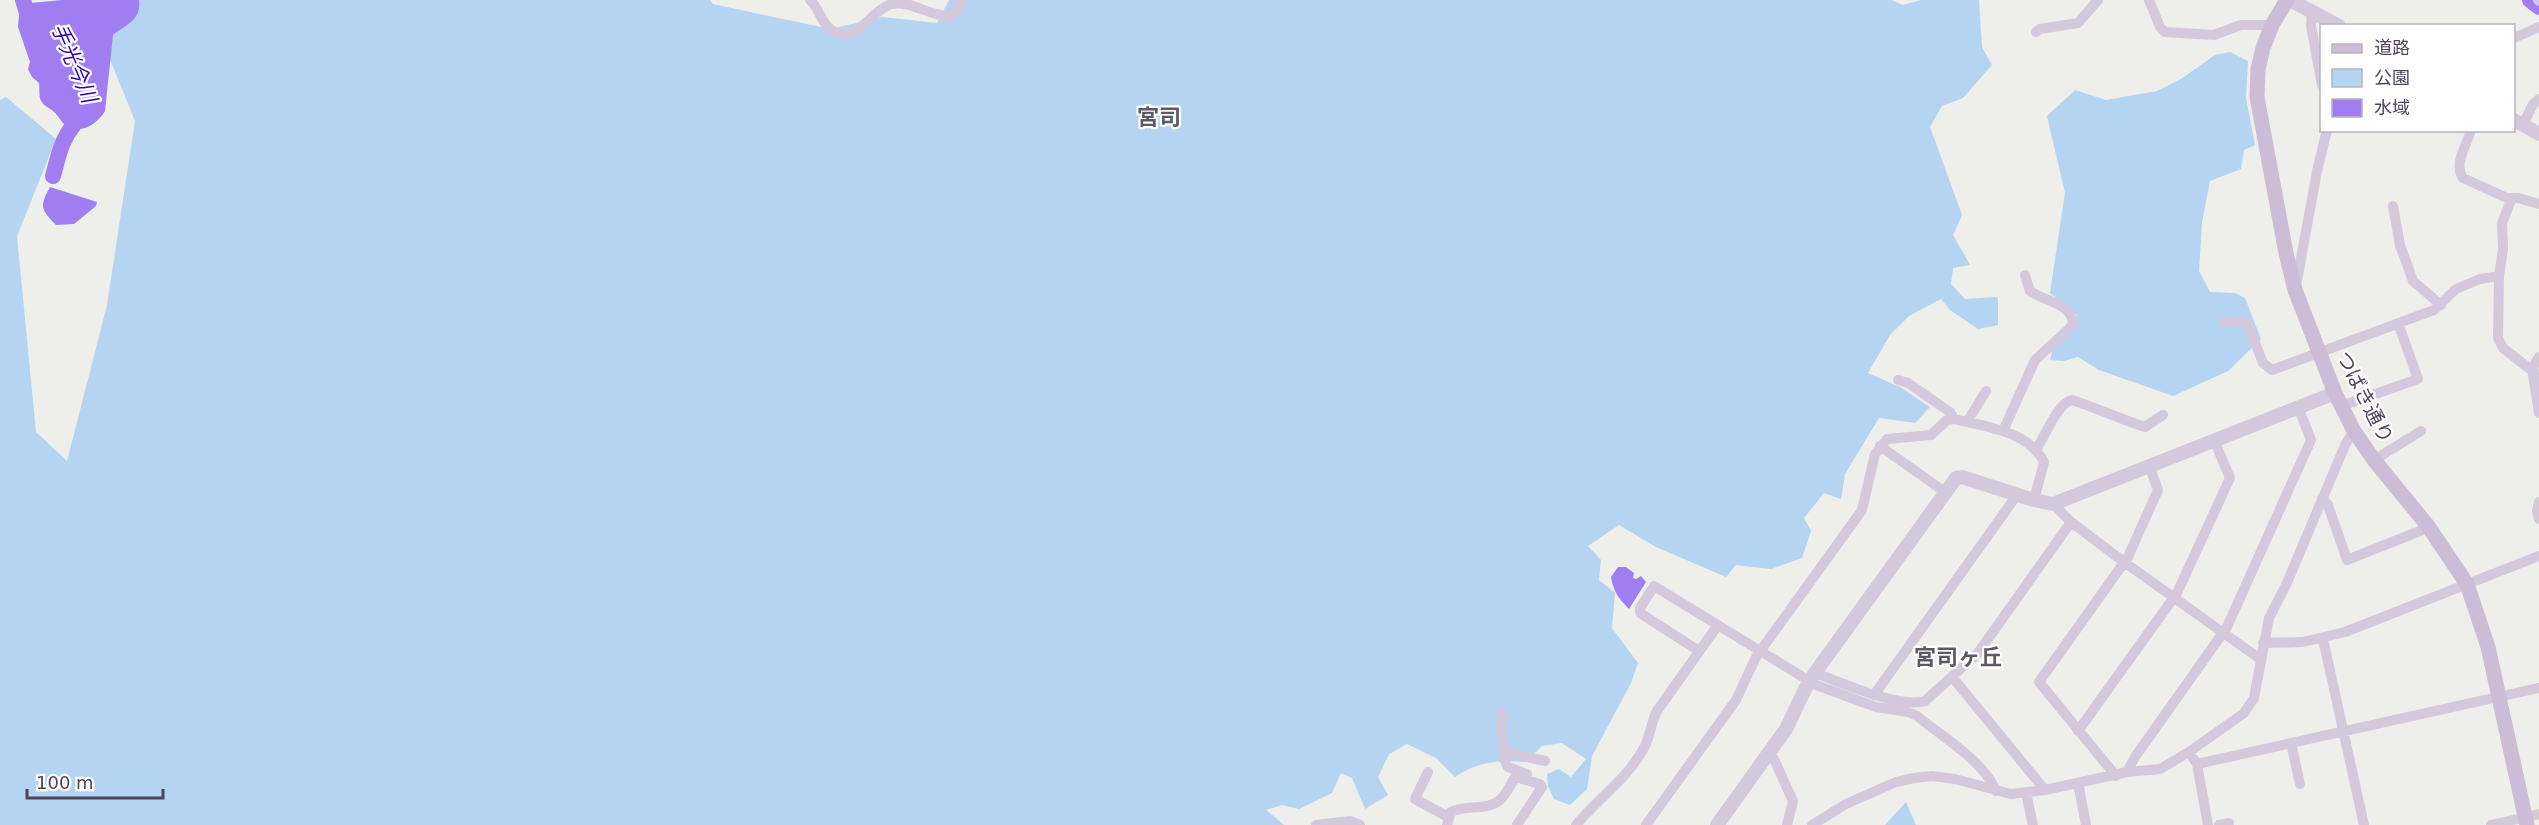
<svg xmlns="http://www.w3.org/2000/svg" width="2539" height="825" viewBox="0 0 2539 825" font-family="'DejaVu Sans','Noto Sans JP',sans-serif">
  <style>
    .green { fill: #b4d4f1 }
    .water { fill: #a07ef1 }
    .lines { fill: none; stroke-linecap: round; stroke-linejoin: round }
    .river { stroke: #a07ef1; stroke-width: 16 }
    .minor { stroke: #d4c8dd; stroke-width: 10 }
    .tertiary { stroke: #d4c8dd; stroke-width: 14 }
    .secondary { stroke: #ccbcd6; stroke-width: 15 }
    .labels { text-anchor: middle; stroke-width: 4.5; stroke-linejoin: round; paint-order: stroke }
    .street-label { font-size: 20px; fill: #50435a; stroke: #fff }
    .water-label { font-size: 21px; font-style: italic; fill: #3503ad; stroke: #fff }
    .quarter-label { font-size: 22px; font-weight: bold; fill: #5d5861; stroke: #fff }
  </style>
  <rect width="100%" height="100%" fill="#eeeeeb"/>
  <!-- green -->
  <path class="green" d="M116,0H710L713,4L830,29L883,17L937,23L949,0H1891L1903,5L1921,0H1979L1982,47L1992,65L1963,98L1942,106L1930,127L1962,215L1953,235L1970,265L1953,268L1951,284L1965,299L1998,297V325L1978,329L1950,310L1941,299L1909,316L1890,335L1868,373L1900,387L1930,407L1915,423L1879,418L1845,474L1841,499L1824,493L1804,518L1811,531L1802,558L1771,569L1736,565L1726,577L1656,547L1619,525L1588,546L1601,560L1599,580L1615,593L1612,628L1638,663L1631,683L1592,756L1587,789L1570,805L1554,799L1548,786L1547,774L1559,769L1571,777L1586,759L1562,743L1542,746L1526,762C1498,760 1479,761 1455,777L1436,758L1407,744L1389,754L1378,777L1388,795L1365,809L1352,778L1341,773L1332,793L1299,809L1282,805L1266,810L1284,825H0V100L6,97L56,139L17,236L36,432L67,461L107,305L135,121L107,52Z
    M2230,52L2248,61L2246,98L2255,145L2244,150L2241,169L2210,181L2202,222L2199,271L2210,292L2235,293L2245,298L2261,339L2228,371L2173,396L2099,370L2078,357L2064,361L2050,360L2054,344L2069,330L2077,315L2050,293L2065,193L2047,116L2075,90L2106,100L2157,91L2181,79L2215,55Z
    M1906,802L1916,825H1885Z"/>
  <!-- water -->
  <path class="water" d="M62,0H139C142,20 125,25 113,35L105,111C96,126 77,137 62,122C59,118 57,114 53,111C50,108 44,106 42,102C38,97 40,90 39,83L32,77L28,69L30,62L18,27L20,4Z
    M50,187L97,202L96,206L74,224L56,225C41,209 39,207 50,187Z
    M1618,567H1626L1634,573L1633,578L1636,579L1641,576L1646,582L1629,609C1619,599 1613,591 1611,577Z"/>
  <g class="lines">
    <!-- river -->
    <path class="river" d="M23,0L31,26
      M2530,0L2539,7
      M53,176C59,155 60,142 75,123L68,107"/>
    <!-- minor -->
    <path class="minor" d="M810,0C819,8 820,19 828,27C853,51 871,9 892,4C912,0 930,17 951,16L958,10L961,0
      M2149,0L2160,27L2165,32L2214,35L2241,25H2272
      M2538,0L2539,1
      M2312,11L2311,26L2322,85
      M2036,32L2040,29L2078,23L2098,0
      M2514,38L2539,27
      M2523,125L2533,104L2539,99
      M2471,130C2467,145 2453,164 2463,178L2507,198H2518L2539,204
      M2512,198L2502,223L2503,249L2499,276L2498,338L2503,348L2539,376
      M2393,206L2400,245L2413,281L2441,305
      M2296,286L2317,171L2327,130
      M2224,322H2243L2248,325L2263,363L2272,370L2434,310L2456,289L2480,279L2499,276
      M2539,357L2532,369L2539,413
      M1898,380L1908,383L1950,412L1954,419
      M2341,406L2418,379L2398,323
      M1967,422L1986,391
      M2003,431L2035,360L2069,329L2073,323C2072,304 2044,301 2030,291L2025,275
      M1880,446L1945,492
      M2036,450C2044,438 2058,402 2072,400C2097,408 2120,419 2145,427L2163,415
      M2374,460L2421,431
      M2322,498L2328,505L2347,560L2420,531L2428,526
      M2539,502L2537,511L2539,519
      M2053,504L2071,522L2124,562L2260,659
      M2323,639L2364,825
      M2263,643L2303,642L2345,632L2539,556
      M1699,651L1640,613V608L1654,586L1816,685L1876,707L1908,712L1917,716C1942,737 1983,760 1996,791
      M1815,673C1841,682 1899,709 1925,701L1978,653L2071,522
      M1953,678L2045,790
      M1874,695L2017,495
      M1501,713L1502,739L1506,752
      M2078,731L2177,593L2230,478L2214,440
      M2291,743L2300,784
      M1768,755L1774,759L1793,801L1787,825
      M2193,758L2197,764L2208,825
      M2197,764L2539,688
      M1428,772L1415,799L1448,817
      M2127,772L2135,757L2227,627L2311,440L2298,407
      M1527,774L1508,767L1504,759V752L1545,761
      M2116,776L2039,682L2128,557L2158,490L2149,465
      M2078,783L2086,825
      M2026,793L2033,825
      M1316,825L1350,821L1360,825
      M1447,825L1451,812C1466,804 1489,812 1502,798C1507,792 1511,784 1515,777L1540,784L1542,787L1517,825
      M1576,825C1599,797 1627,780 1645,746C1650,736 1651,722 1657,711L1718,625
      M1646,825L1736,700L1756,657L1862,510L1875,454L1887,439L1931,435L1947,420L1954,419C1986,427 2027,430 2044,462L2034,500
      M1812,825L1846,804L1896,782L1914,778L1932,776L1955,779L2011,794L2045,790L2127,772L2160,769L2189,752L2244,713L2254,698L2269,618L2286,585L2346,443L2354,431
      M2219,825L2229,823
      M2491,825L2539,814"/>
    <!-- tertiary -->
    <path class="tertiary" d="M2290,0L2339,26
      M2514,120L2539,134
      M1717,825L1786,729L1809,681L1956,478L1962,477L2034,500L2053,504L2335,393"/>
    <!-- secondary -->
    <path class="secondary" d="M2287,0L2272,25L2263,48L2258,69L2257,97L2286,253L2295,290L2335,393L2354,431L2374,460L2428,526L2467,584L2488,647L2527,825"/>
  </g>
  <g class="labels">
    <!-- street labels -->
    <g class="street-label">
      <text transform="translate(2365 397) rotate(63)" y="7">つばき通り</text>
    </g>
    <!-- water labels -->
    <g class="water-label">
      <text transform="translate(74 63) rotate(67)" y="7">手光今川</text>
    </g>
    <!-- quarter labels -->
    <g class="quarter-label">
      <text x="1159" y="125">宮司</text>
      <text x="1958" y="665">宮司ヶ丘</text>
    </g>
  </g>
  <!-- legend -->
  <rect x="2320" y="24" width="195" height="108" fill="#ffffff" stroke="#b9b4bd" stroke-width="1.5"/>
  <rect x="2332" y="44" width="30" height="9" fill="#ccbcd6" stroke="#b9b4bd" stroke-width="1.5"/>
  <text x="2374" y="54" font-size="18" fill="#50435a">道路</text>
  <rect x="2332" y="69" width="30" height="18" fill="#b4d4f1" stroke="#b9b4bd" stroke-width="1.5"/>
  <text x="2374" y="84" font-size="18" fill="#50435a">公園</text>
  <rect x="2332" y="99" width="30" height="18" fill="#a07ef1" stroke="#b9b4bd" stroke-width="1.5"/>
  <text x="2374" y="114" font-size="18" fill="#50435a">水域</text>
  <!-- scale -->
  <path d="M27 789v9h136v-9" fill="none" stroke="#50435a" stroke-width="3"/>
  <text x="36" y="789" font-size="18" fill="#50435a" stroke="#ffffff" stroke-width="4.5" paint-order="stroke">100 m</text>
</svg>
